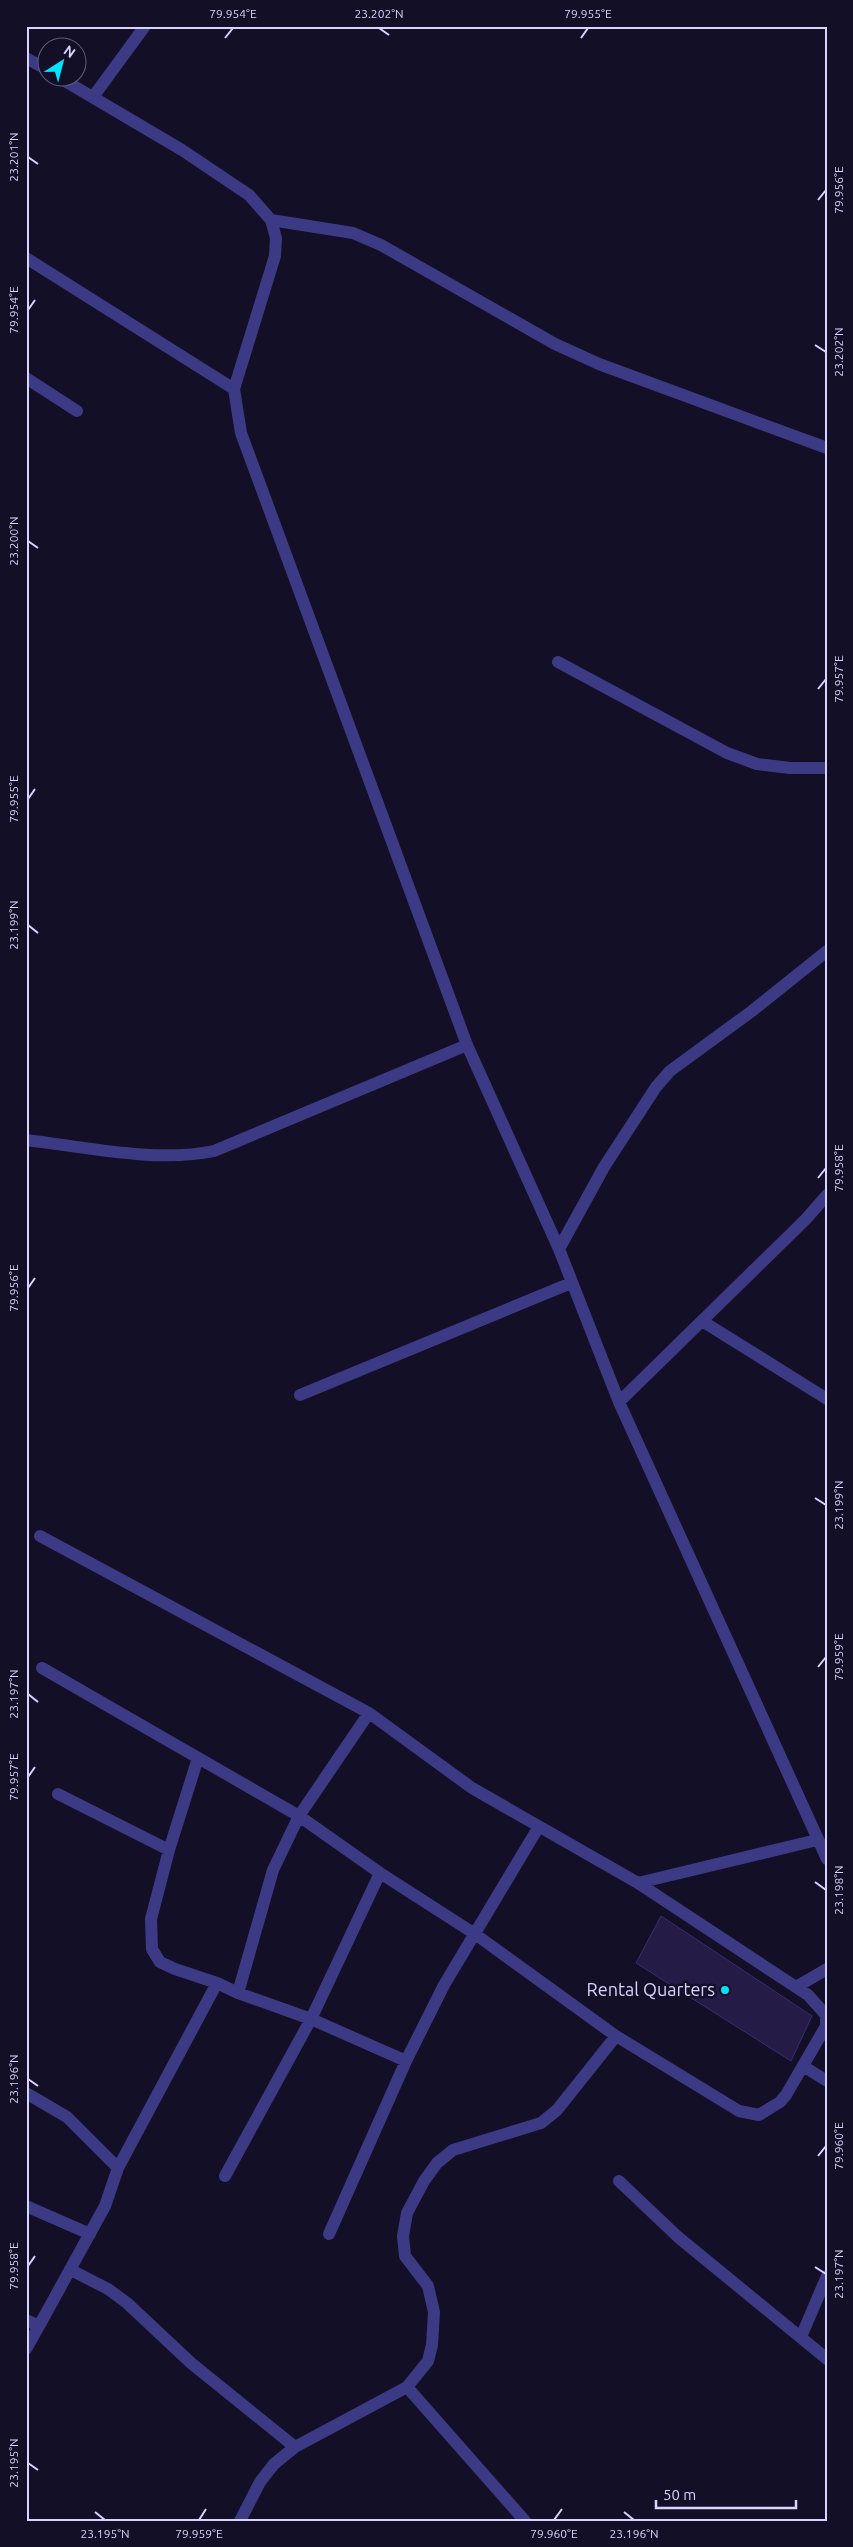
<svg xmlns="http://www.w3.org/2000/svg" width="853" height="2547" viewBox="0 0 853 2547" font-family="Ubuntu,sans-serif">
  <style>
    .building { fill: #241b47; stroke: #3b2d73 }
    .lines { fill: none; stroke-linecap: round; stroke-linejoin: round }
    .minor { stroke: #3d3a85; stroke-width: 12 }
    .ticks { fill: none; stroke: #d9d4ff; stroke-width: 2 }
    .poi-dot { fill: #00e5ff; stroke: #130f26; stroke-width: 2 }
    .labels { text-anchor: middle; stroke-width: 5; stroke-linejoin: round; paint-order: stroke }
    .poi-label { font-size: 18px; fill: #d9d4ff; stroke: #130f26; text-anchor: end }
    .neatline { fill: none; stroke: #d9d4ff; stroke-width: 2 }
    .ticks-label { font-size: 12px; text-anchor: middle; fill: #d9d4ff }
  </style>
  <rect width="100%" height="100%" fill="#130f26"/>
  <!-- building -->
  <path class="building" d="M661,1916L812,2016L791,2061L636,1963Z"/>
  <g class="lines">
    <!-- minor -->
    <path class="minor" d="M26,58L48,70
      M60,78L182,150L249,195L271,220L276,238L275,256L234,389L241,433L467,1045L559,1249L619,1402L827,1859
      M93,97L145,26
      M271,220L353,233L381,245L555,344L599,364L827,448
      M26,258L234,389
      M26,378L77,411
      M558,662L727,753L757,764L790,768H827
      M26,1140C85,1147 157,1163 214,1151L467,1045
      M559,1249L604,1167L656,1087L670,1071L752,1011L827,951
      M702,1321L827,1399
      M300,1395L571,1283
      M619,1402L806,1219L827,1195
      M40,1536L369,1713L472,1788L638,1883L808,1995L826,2015V2026L786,2095L780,2102L759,2115L739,2111L616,2036L475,1934L380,1873L299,1816L42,1668
      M198,1758L169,1850L151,1919L152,1949L160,1962L175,1969L217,1983L238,1993L311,2019L406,2061
      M58,1794L169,1850
      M638,1883L817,1840
      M796,1987L827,1969
      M238,1993L273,1870L299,1816L369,1713
      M803,2066L827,2081
      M26,2093L67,2117L118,2168
      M225,2176L311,2019L380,1873
      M619,2181L678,2237L827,2359
      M26,2206L90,2234
      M329,2234L406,2061L444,1985L538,1828
      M71,2270L108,2289L127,2303L191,2363L295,2447
      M26,2320L39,2326L26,2349
      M39,2326L105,2206L118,2168L217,1983
      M801,2337L827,2276
      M407,2387L525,2521
      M240,2521L260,2482L274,2464L295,2447L407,2387L428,2361L432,2345L434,2312L428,2286L405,2256L403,2236L407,2213L424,2181L437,2163L453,2150L541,2123L557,2110L616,2036"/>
  </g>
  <!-- ticks -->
  <path class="ticks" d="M379,28L389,35M225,38L233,28M581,38L588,28M28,157L38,164M818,200L826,190M28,310L35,300M815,345L826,352M28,541L38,548M818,689L826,679M28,799L35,789M28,925L38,933M818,1178L826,1168M28,1288L35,1278M815,1498L826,1505M818,1667L826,1657M28,1694L38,1702M28,1777L35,1767M815,1882L826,1890M28,2079L38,2086M818,2156L826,2146M28,2266L35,2256M815,2267L826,2274M28,2463L38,2470M95,2512L105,2520M624,2512L634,2520M199,2520L206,2509M554,2520L562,2509"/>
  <!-- markers -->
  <circle class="poi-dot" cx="725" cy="1990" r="5"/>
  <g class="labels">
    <!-- poi labels -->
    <g class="poi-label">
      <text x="715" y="1996">Rental Quarters</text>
    </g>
  </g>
  <!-- border -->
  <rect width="853" height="2547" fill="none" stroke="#130f26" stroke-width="55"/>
  <!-- north arrow -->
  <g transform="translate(62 62) rotate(36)"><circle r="24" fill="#130f26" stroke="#625e7d"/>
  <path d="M0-4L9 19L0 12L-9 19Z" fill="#00e5ff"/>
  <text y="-8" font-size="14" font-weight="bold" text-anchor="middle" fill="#d9d4ff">N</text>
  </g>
  <!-- scale -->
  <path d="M656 2500v8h140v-8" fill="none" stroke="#d9d4ff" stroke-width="2.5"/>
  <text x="663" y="2500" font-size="15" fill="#d9d4ff" stroke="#130f26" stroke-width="4" paint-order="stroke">50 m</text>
  <rect x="28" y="28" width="798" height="2492" class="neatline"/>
  <g class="ticks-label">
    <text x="233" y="18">79.954°E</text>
    <text x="379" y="18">23.202°N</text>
    <text x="588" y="18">79.955°E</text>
    <text transform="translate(14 157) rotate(-90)" y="4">23.201°N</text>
    <text transform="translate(839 190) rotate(-90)" y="4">79.956°E</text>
    <text transform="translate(14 310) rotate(-90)" y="4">79.954°E</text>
    <text transform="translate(839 352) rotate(-90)" y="4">23.202°N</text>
    <text transform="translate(14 541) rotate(-90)" y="4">23.200°N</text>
    <text transform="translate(839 679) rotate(-90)" y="4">79.957°E</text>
    <text transform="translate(14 799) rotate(-90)" y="4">79.955°E</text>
    <text transform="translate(14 925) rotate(-90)" y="4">23.199°N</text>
    <text transform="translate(839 1168) rotate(-90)" y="4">79.958°E</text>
    <text transform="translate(14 1288) rotate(-90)" y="4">79.956°E</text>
    <text transform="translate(839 1505) rotate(-90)" y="4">23.199°N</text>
    <text transform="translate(839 1657) rotate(-90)" y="4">79.959°E</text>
    <text transform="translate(14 1694) rotate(-90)" y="4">23.197°N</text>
    <text transform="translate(14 1777) rotate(-90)" y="4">79.957°E</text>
    <text transform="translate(839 1890) rotate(-90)" y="4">23.198°N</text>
    <text transform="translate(14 2079) rotate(-90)" y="4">23.196°N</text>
    <text transform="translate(839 2146) rotate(-90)" y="4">79.960°E</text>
    <text transform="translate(14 2266) rotate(-90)" y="4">79.958°E</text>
    <text transform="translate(839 2274) rotate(-90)" y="4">23.197°N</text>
    <text transform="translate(14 2463) rotate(-90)" y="4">23.195°N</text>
    <text x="105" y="2538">23.195°N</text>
    <text x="199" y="2538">79.959°E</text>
    <text x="554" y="2538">79.960°E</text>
    <text x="634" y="2538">23.196°N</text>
  </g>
</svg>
